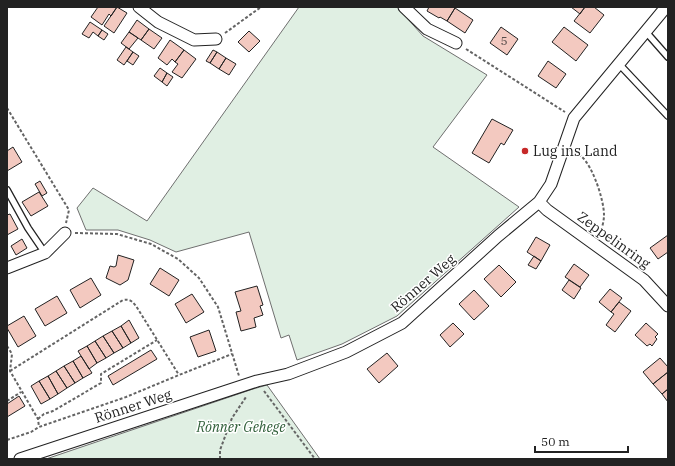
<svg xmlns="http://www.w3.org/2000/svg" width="675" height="466" viewBox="0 0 675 466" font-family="'IBM Plex Serif',serif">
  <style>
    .green { fill: #e0efe3; stroke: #6f6f6f }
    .building { fill: #f3c9c0; stroke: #222 }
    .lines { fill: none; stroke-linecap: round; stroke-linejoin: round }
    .service-casing { stroke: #222; stroke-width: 8 }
    .minor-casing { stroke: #222; stroke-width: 13 }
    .path { stroke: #646464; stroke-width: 2; stroke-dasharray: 3 2; stroke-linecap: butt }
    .service { stroke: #fff; stroke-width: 5.5 }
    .minor { stroke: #fff; stroke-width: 11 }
    .poi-dot { fill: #c62828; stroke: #fff; stroke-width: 1.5 }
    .labels { text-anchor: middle; stroke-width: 3; stroke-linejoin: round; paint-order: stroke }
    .number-label { font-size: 12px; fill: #564c4a }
    .poi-label { font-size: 14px; fill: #222; stroke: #fff; text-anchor: start }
    .street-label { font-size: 14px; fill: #222; stroke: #fff }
    .park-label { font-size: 14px; font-style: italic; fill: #2f5e38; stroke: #fff }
  </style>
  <rect width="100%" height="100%" fill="#fff"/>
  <!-- green -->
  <path class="green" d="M299,7H397L423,36L487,75L433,147L519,207L397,316L342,344L297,360L289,335L281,338L249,232L176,252L150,240L118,230H86L77,208L93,188L147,221Z
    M267,385L320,459H46L253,389Z"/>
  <!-- building -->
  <path class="building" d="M98,7H117L111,16L109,14L102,25L91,17Z
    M117,7L127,13L114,33L104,26Z
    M429,7H453L455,8L447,21L440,17L439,18L427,11Z
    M571,7H585L580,14Z
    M585,7H594L604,15L590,33L574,21Z
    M455,8L473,20L465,33L447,21Z
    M137,20L149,29L141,40L129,32Z
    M90,22L102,30L98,36L93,32L89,38L82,34Z
    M501,27L518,39L507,55L490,43Z
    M564,27L588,45L576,61L552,42Z
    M149,29L162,38L154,49L141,40Z
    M102,30L108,34L104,40L98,36Z
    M249,31L260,41L249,52L238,42Z
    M129,32L138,38L129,49L121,43Z
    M170,40L184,50L175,62L172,59L167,65L158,58Z
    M126,47L133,52L124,65L117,60Z
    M184,50L196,59L182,78L172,72L178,64L175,62Z
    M213,50L217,52L210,63L206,61Z
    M133,52L139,56L133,65L127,61Z
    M217,52L226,58L219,69L210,63Z
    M226,58L236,64L229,75L219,69Z
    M548,61L566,74L556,88L538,76Z
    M160,68L167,73L162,82L154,76Z
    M167,73L173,77L167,86L162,82Z
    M492,119L513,130L504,145L501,143L489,163L472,153Z
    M13,147L22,162L7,171V151Z
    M40,181L47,193L42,196L35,184Z
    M39,192L48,206L31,216L22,202Z
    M10,214L18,229L7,235V215Z
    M668,235V252L658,259L650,248Z
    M536,237L550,245L541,261L527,252Z
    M22,239L27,248L16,255L11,246Z
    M118,255L134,260L128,280L120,285L106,278L110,266L114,267L116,266Z
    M534,256L541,261L536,269L528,265Z
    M574,264L589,275L580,287L565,277Z
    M499,265L516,282L501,297L484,279Z
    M160,268L179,280L169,296L150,284Z
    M91,278L101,295L80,308L70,290Z
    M569,280L581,288L574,299L562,290Z
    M257,286L263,305L260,306L263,315L254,318L256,327L241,331L236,312L241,311L235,292Z
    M610,289L622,298L611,312L599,302Z
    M474,290L489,306L474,320L459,304Z
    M192,294L204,312L186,323L175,304Z
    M57,296L67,313L45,326L35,309Z
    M619,302L631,311L615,332L606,325L614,314L611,312Z
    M24,316L36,336L18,347L7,328V326Z
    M129,320L139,338L131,343L121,326Z
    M453,323L464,334L450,347L440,335Z
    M646,323L658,334L655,337L657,339L652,346L650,344L647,346L635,335Z
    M121,326L131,343L123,348L112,331Z
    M209,330L216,351L198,357L190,337Z
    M112,331L123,348L114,353L103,336Z
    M103,336L114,353L106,358L95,341Z
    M95,341L106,358L97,363L87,346Z
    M87,346L97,363L89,369L78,351Z
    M151,350L157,359L113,385L108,376Z
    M387,353L398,366L379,383L367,369Z
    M81,356L92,373L83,378L73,361Z
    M660,358L668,367V372L653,384L643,372Z
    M73,361L83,378L75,383L64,366Z
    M64,366L75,383L67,388L56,371Z
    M56,371L67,388L58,394L48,376Z
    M668,372V389L662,394L653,384Z
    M48,376L58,394L50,399L39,381Z
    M39,381L50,399L41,404L31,386Z
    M668,389V402L662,394Z
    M19,396L25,406L7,417V404Z"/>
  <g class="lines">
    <defs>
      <path id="service" d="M646,32L668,57
        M619,64L668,116
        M7,190L28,228L45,253"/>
      <path id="minor" d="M139,7L158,22L194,40L216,39
        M404,7L427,29L456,43
        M539,202L547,210L644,280L668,306
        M7,268L45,253L65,233
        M20,459L257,381L288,374L346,352L402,323L498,236L539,202L551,184L574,118L666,7"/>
    </defs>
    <!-- service casing -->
    <use href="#service" class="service-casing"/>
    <!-- minor casing -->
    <use href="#minor" class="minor-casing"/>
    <!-- path -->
    <path class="path" d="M225,33L261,7
      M466,49L565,112
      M7,108L69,210L66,223
      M574,152C576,154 580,155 582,157C593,167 604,200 604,215C604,221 602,228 600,234
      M75,233L117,234L151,244L178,259L199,278L218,307L239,376
      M7,346L12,354L10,371L38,419L39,427
      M10,371L123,300C130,299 132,301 136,306L179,375
      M264,391L315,459
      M7,401L21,392
      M38,419L44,414L53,411L101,383V374L157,340
      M7,440L31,432L39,427L126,397L179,375L232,354
      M220,459V450L232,418L246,397"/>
    <!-- service -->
    <use href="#service" class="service"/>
    <!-- minor -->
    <use href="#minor" class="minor"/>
  </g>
  <!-- markers -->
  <circle class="poi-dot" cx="525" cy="151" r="4"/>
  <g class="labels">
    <!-- number labels -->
    <g class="number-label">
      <text x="504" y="45">5</text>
    </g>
    <!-- poi labels -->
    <g class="poi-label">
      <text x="533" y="156">Lug ins Land</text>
    </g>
    <!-- street labels -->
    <g class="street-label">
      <text transform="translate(614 240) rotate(36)" y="5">Zeppelinring</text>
      <text transform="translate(423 283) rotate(-41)" y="5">Rönner Weg</text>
      <text transform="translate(133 406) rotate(-18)" y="5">Rönner Weg</text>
    </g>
    <!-- park labels -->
    <g class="park-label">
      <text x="241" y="432">Rönner Gehege</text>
    </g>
  </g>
  <!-- border -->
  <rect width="675" height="466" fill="none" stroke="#222222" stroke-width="16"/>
  <!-- scale -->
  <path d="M535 446v6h93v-6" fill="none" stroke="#222222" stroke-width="2"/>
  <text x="541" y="446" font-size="12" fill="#222222" stroke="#ffffff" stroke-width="3" paint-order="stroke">50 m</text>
</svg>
